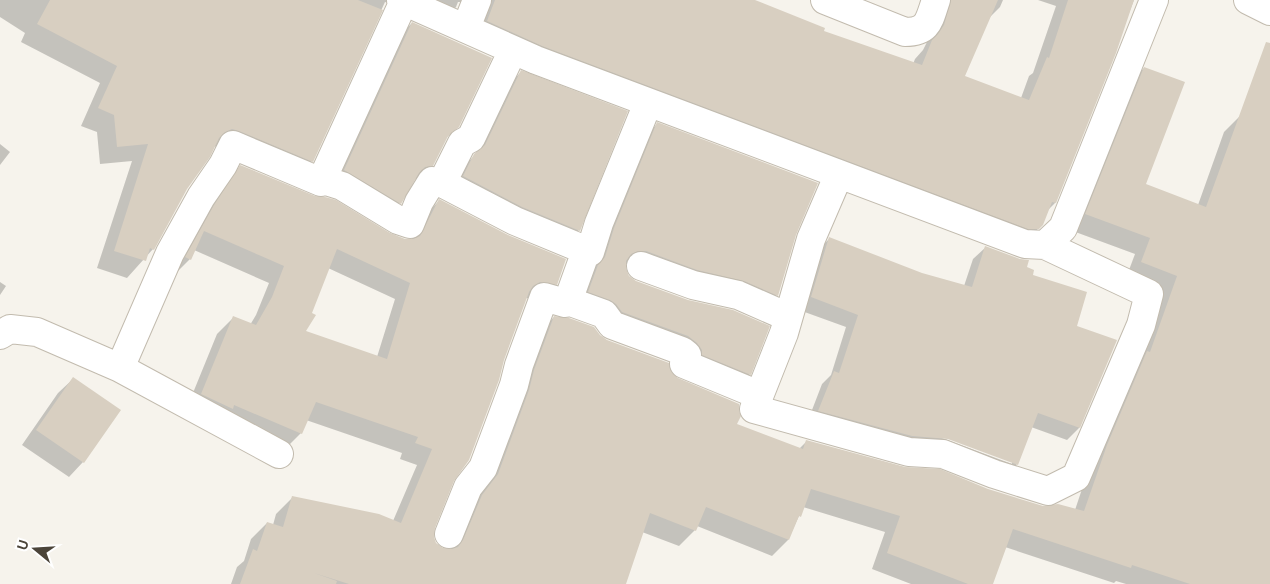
<svg xmlns="http://www.w3.org/2000/svg" width="1270" height="584" viewBox="0 0 1270 584" font-family="'DM Sans',sans-serif">
  <style>
    .shadow { fill: #0003; fill-rule: evenodd }
    .building { fill: #d8cfc1; fill-rule: evenodd }
    .lines { fill: none; stroke-linecap: round; stroke-linejoin: round }
    .street-casing { stroke: #c2bbae; stroke-width: 30 }
    .street { stroke: #fff; stroke-width: 28 }
  </style>
  <rect width="100%" height="100%" fill="#f6f3ec"/>
  <!-- shadow -->
  <path class="shadow" d="M0,0H753L822,32L913,64L915,59L923,50L929,38L939,0H1003L1000,7L988,19L964,77L1021,98L1029,76L1033,73L1056,6L1038,0H1134L1055,203L1048,210L1042,225L1020,246L524,63L464,2H458L456,7L439,25L392,4L385,2L312,161L294,179L221,148L213,146L186,189L153,249L127,278L97,268L132,161L100,164L97,132L81,126L100,83L21,42L25,33L0,17Z
    M412,23L458,126L445,139L432,165L419,178L414,179L400,203L388,216L332,183L399,36Z
    M1144,68L1145,185L1198,205L1224,132L1240,116L1270,128V584H1126L1116,581L1114,583L1005,547L992,584H911L872,569L885,532L803,507L788,540L772,556L697,526L695,530L679,546L642,532L568,584H231L237,567L244,561L251,539L267,523L273,525L276,514L292,498L393,521L417,465L400,459L402,453L306,420L301,433L285,449L186,410L217,334L233,318L250,325L256,315L269,283L194,250L190,259L174,275L170,274L225,183L241,167L405,240H411L423,217L439,201L556,284L540,300L526,298L433,528L432,536L435,544L443,550L450,551L538,333L554,317L599,335L606,341L670,374L736,425L799,449L807,441L988,490L1043,507L1075,510L1091,462L1162,292L1126,278L1135,254L1070,230L1128,84ZM328,268L395,299L377,357L304,331Z
    M521,72L579,230L567,242L452,188L462,168L475,155L509,84Z
    M657,124L795,234L777,295L763,309L631,265L625,264L628,276L750,374L736,388L575,306L643,138Z
    M0,144L10,152L0,165Z
    M829,239L921,274L964,286L973,259L986,247L1025,268L1075,327L1079,428L1067,440L1031,427L1017,464L1004,477L807,423L822,384L831,375L846,327L799,310L817,251ZM943,436L1012,462V464L942,438Z
    M0,282L6,286L0,295Z
    M73,379L83,462L69,477L22,445L58,393Z"/>
  <!-- building -->
  <path class="building" d="M50,0H358L383,10L313,162L239,131L232,129L225,132L219,138L210,157L187,189L154,250L150,248L146,261L114,251L148,144L117,147L114,115L98,108L117,66L37,24Z
    M495,0H755L825,28L824,31L922,65L932,40L938,34L944,25L951,0H998L965,76L1029,100L1047,57L1049,58L1068,0H1134L1116,53L1056,203L1052,202L1043,225L1039,229H1028L542,46L487,21Z
    M412,22L492,58L459,127L448,136L433,166L425,167L419,173L401,204L344,170Z
    M1266,42L1270,43V584H1190L1132,565L1131,568L1013,529L993,584H968L887,553L900,516L811,489L801,517L799,516L789,540L706,507L696,531L650,513L626,584H349L314,573L337,581L336,584H240L253,549L257,551L267,522L283,527L292,496L379,514L401,523L432,449L415,443L418,437L316,402L302,434L234,405L233,409L201,394L233,316L256,325L272,297L284,266L204,231L191,260L185,257L214,205L240,165L315,196L325,197L336,200L390,233L405,239H413L420,236L439,199L508,235L566,259L557,285L540,282L533,286L529,292L504,360L499,380L469,460L454,481L435,528L434,537L436,543L443,548L452,549L458,547L463,540L482,495L498,474L529,390L534,370L554,316L569,318L594,327L600,335L607,340L669,363L672,373L678,378L739,404V411L741,416L737,424L803,449L806,440L905,467L940,469L988,489L1043,506L1058,504L1084,511L1107,445L1147,351L1150,352L1177,276L1141,262L1150,238L1085,214L1144,67L1185,82L1146,184L1206,207ZM337,249L410,283L387,359L306,331L316,315L312,313Z
    M521,70L628,111L580,231L522,207L463,176L474,154L485,145Z
    M657,122L818,183L796,235L778,296L744,281L697,270L646,251H638L631,254L626,261V269L629,276L636,281L688,300L733,310L770,326L751,375L702,355V350L697,343L688,336L622,312L616,304L610,300L588,292L598,265L605,257L614,228Z
    M829,237L922,273L972,287L985,246L1020,259L1029,260L1027,267L1034,270L1033,275L1087,292L1077,326L1117,340L1080,428L1038,413L1018,465L948,439L912,436L818,411L834,371L839,373L858,315L811,297Z
    M73,377L121,410L84,463L36,430Z"/>
  <g class="lines">
    <defs>
      <path id="street" d="M401,0L536,60L1025,244L1045,245L1063,228L1154,0
        M825,0L905,32C929,32 929,20 936,0
        M1248,0L1270,11
        M466,28L477,0
        M839,174L811,239L784,333L754,409L909,452L943,454L994,474L1048,491L1076,477L1141,325L1149,294L1045,245
        M323,180L342,186L398,220L410,224L419,202L432,181L442,183L462,143L471,138L513,50
        M442,183L515,221L590,252L599,223L648,103
        M586,251L568,301L604,314L612,325L682,351L687,355L684,364L759,395
        M641,266L693,285L738,295L788,317
        M0,335L10,329L37,332L120,368L279,454
        M120,368L170,253L201,197L223,165L233,145L321,182L404,1
        M449,534L468,487L483,468L498,428L514,385L519,365L544,297L565,303L568,301"/>
    </defs>
    <!-- street casing -->
    <use href="#street" class="street-casing"/>
    <!-- street -->
    <use href="#street" class="street"/>
  </g>
  <!-- north arrow -->
  <g transform="translate(35 549) rotate(288)" stroke="#ffffff" stroke-width="4" paint-order="stroke">
  <path d="M0-4L9 19L0 12L-9 19Z" fill="#4b4439"/>
  <text y="-8" font-size="14" font-weight="bold" text-anchor="middle" fill="#4b4439">U</text>
  </g>
</svg>
